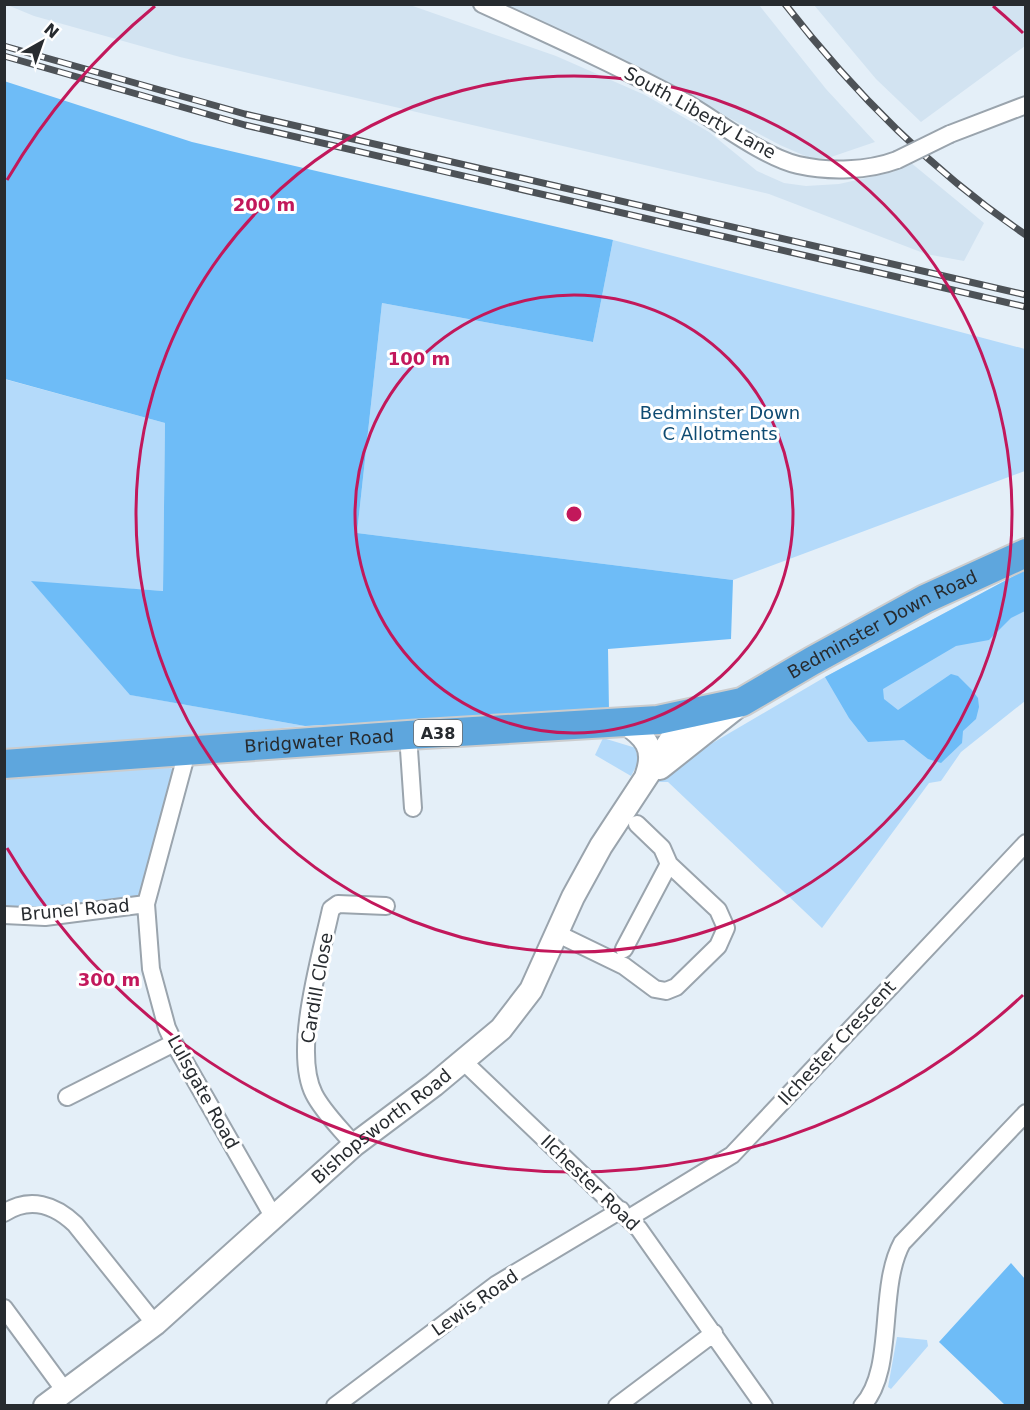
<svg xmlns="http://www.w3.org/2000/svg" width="1030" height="1410" viewBox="0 0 1030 1410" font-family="'DejaVu Sans',sans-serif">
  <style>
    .built { fill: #d2e3f1 }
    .green { fill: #b4dafa }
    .forest { fill: #6ebcf7 }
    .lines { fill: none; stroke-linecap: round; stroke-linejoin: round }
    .street-casing { stroke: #9aa4ad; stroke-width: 20 }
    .secondary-casing { stroke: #9aa4ad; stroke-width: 26 }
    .highway-casing { stroke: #cbcccd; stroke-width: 32 }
    .street { stroke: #fff; stroke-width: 16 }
    .secondary { stroke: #fff; stroke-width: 22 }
    .highway { stroke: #5ea6dd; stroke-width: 28 }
    .rail-casing { stroke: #4d5257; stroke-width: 7 }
    .rail { stroke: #fff; stroke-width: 4.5; stroke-dasharray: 14; stroke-linecap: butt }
    .street-bridge-casing { stroke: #9aa4ad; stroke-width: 20; stroke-linecap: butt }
    .street-bridge { stroke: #fff; stroke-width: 16 }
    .ring { fill: none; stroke: #c2185b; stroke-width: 3 }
    .labels { text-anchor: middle; stroke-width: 6; stroke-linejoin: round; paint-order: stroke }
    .shield { fill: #fff; stroke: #686b6d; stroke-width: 1.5 }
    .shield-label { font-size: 16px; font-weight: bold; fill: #272b2f }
    .street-label { font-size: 18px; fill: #272b2f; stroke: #fff }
    .park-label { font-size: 18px; fill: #0f4b72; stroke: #fff }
    .centre { fill: #c2185b; stroke: #fff; stroke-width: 3 }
    .ring-label { font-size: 18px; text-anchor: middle; font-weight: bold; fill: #c2185b; stroke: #fff; stroke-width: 6; stroke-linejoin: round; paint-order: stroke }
  </style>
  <rect width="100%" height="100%" fill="#e4eff8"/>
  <!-- built -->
  <path class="built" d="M5,4L410,5L556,56L645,95L709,132L757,171L784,183L806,186L839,184L893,172L910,162L984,223L964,261L926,254L769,194L180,57L34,16Z
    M499,5H759L826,89L875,142L831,157L812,159L780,145L643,72Z
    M814,5H1025V46L921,122L876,79Z"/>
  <!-- green -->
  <path class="green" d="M613,240L1025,349V471L733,580L357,533L382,303L593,342Z
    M4,379L165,423L163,591L32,582L131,695L305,726L5,753Z
    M1025,570V701L961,752L941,781L929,783L822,928L668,782H658L675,765L825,677Z
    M603,738L636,748L638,763L631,776L595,755Z
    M169,768L175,769L140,895L137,898L70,909H5V774Z
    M897,1337L927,1340L928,1346L891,1389L888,1387Z"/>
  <!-- forest -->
  <path class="forest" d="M4,81L192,142L613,240L593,342L382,303L357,533L733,580L731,639L608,649L609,711L305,726L130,695L31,581L163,591L165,423L5,379Z
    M1025,570V611L1011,618L989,640L956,646L883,689L884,699L898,710L951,674L958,676L972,690L978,698L979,707L976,719L963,731L962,743L941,763L928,759L904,740L868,742L849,718L825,677Z
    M1011,1263L1025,1279V1405H1005L939,1342Z"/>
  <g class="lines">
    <defs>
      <path id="street" d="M482,4C550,35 618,66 683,101C716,120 763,157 798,165C829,172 868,171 897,160
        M950,134L1026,105
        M408,735L413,808
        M187,752L146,904L151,969L167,1028L174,1043L273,1216
        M4,915L45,917L146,904
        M556,933L624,966L655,989L666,991L676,987L718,946L726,928L718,910L669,864L662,848L637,824
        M624,949L669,864
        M463,1061L639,1229L764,1406
        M67,1097L174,1043
        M354,1145C341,1129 323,1112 314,1094C292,1051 321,956 331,909L338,904L386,906
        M4,1213C30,1196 55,1205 75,1224L155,1324
        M629,1218L732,1155L1026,843
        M4,1308L65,1391
        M335,1406L497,1284L621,1210
        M617,1406L714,1333
        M862,1406C896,1370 877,1289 902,1243L1026,1113"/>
      <g id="secondary">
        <path d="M624,722C645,736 656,748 647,774"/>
        <path d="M660,768L742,703"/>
        <path id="s1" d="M45,1406L155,1324L354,1145L434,1085L501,1029L531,990L573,897L601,846L674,735L690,715"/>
      </g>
      <g id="highway">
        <path id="s2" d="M4,764L408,735L658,720L742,702L812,661L925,599L1026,553"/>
      </g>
    </defs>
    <!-- street casing -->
    <use href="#street" class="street-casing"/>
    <!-- secondary casing -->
    <use href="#secondary" class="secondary-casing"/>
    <!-- highway casing -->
    <use href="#highway" class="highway-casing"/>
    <!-- street -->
    <use href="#street" class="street"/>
    <!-- secondary -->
    <use href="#secondary" class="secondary"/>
    <!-- highway -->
    <use href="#highway" class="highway"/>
    <defs>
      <path id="rail" d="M785,4C854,93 933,172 1026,235
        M4,46L245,114L1026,295
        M4,56L245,125L1026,307"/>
    </defs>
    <!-- rail casing -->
    <use href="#rail" class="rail-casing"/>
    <!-- rail -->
    <use href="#rail" class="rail"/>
    <defs>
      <path id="street-bridge" d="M897,160L950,134"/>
    </defs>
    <!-- street-bridge casing -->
    <use href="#street-bridge" class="street-bridge-casing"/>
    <!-- street-bridge -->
    <use href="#street-bridge" class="street-bridge"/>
  </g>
  <!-- distance rings -->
  <g class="ring">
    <circle cx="574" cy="514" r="219"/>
    <circle cx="574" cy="514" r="438"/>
    <path d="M1023 995A658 658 0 0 1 7 848M7 180A658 658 0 0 1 155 6M993 6A658 658 0 0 1 1023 33"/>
  </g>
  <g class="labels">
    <!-- shield labels -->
    <rect class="shield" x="414" y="720" width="48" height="26" rx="4.5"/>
    <g class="shield-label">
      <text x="438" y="739">A38</text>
    </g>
    <!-- street labels -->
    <g class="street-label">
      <text transform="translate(700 113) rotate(29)" y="6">South Liberty Lane</text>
      <text dy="6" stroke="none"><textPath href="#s2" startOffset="902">Bedminster Down Road</textPath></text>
      <text dy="6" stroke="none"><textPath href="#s2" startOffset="316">Bridgwater Road</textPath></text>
      <text transform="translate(75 910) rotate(-5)" y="6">Brunel Road</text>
      <text transform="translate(317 988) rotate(-80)" y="6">Cardill Close</text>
      <text transform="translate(837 1043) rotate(-47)" y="6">Ilchester Crescent</text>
      <text transform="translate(203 1092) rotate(61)" y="6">Lulsgate Road</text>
      <text dy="6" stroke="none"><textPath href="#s1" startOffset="438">Bishopsworth Road</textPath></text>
      <text transform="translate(590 1183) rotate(44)" y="6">Ilchester Road</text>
      <text transform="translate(475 1303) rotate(-35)" y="6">Lewis Road</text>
    </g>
    <!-- park labels -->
    <g class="park-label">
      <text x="720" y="419">Bedminster Down<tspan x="720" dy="21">C Allotments</tspan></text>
    </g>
  </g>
  <circle cx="574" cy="514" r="9" class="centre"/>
  <g class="ring-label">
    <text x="264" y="211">200 m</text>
    <text x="419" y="365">100 m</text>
    <text x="109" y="986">300 m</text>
  </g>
  <!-- border -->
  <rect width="1030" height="1410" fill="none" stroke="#272b2f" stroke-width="12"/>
  <!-- north arrow -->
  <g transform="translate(42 42) rotate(40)" stroke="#ffffff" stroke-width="4.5" paint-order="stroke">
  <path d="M0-4.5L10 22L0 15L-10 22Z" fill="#272b2f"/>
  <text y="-9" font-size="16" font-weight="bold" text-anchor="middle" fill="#272b2f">N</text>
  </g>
</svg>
